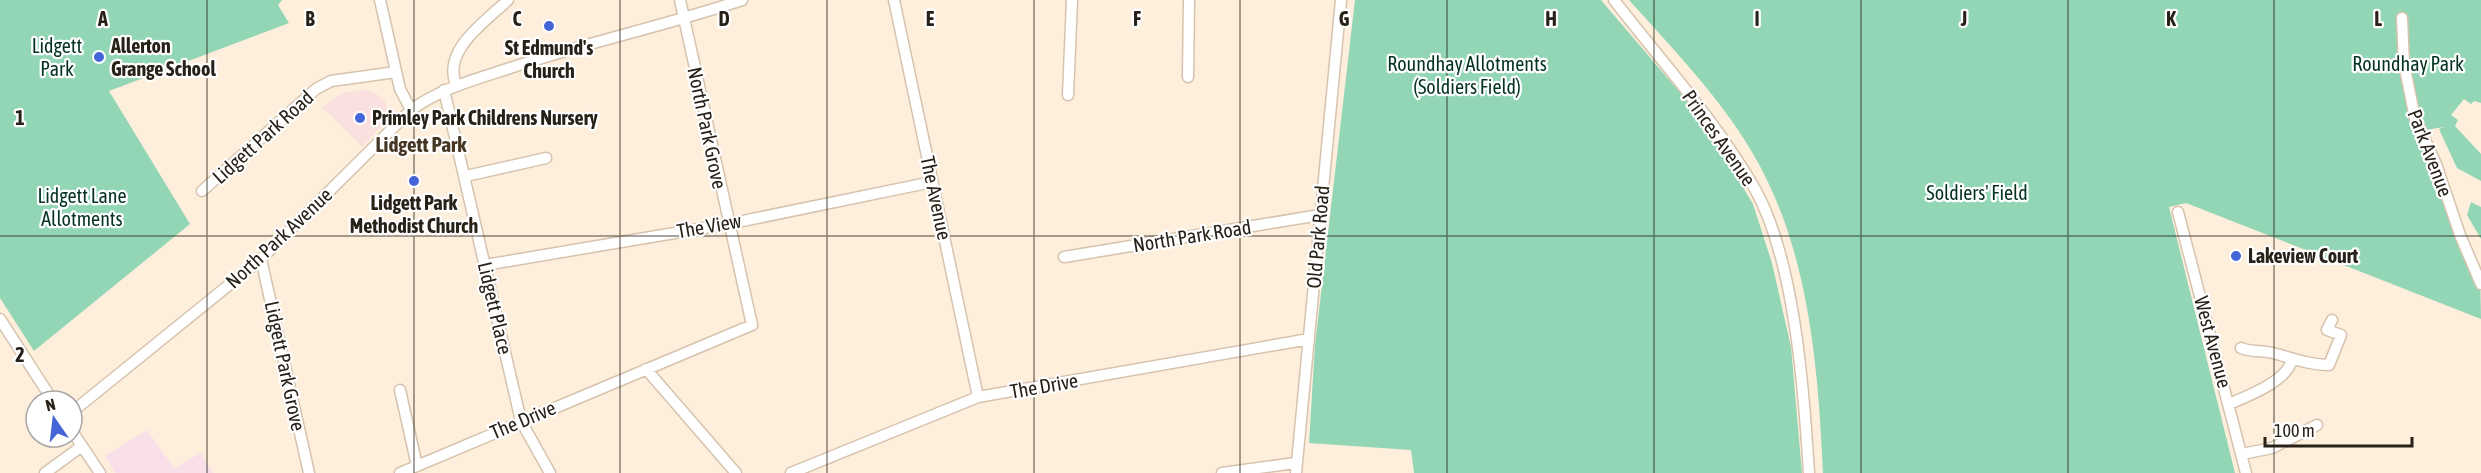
<svg xmlns="http://www.w3.org/2000/svg" width="2481" height="473" viewBox="0 0 2481 473" font-family="'Asap Condensed',sans-serif">
  <style>
    .commercial { fill: #f9e0e8 }
    .education { fill: #fbe0e0 }
    .green { fill: #93d6b6 }
    .lines { fill: none; stroke-linecap: round; stroke-linejoin: round }
    .minor-casing { stroke: #d6c3ad; stroke-width: 13 }
    .minor { stroke: #fff; stroke-width: 10 }
    .grid { fill: none; stroke: #282118; stroke-width: 1.5; stroke-opacity: 0.55 }
    .poi-dot { fill: #4465d8; stroke: #fff; stroke-width: 2 }
    .labels { text-anchor: middle; stroke-width: 4.5; stroke-linejoin: round; paint-order: stroke }
    .park-label { font-size: 20px; fill: #043322; stroke: #fff }
    .poi-label { font-size: 20px; font-weight: bold; fill: #282118; stroke: #fff; text-anchor: start }
    .street-label { font-size: 20px; fill: #282118; stroke: #fff }
    .neighbourhood-label { font-size: 21px; font-weight: bold; fill: #463724; stroke: #fff }
    .grid-label { font-size: 20px; text-anchor: middle; font-weight: bold; fill: #282118; stroke: #fff; stroke-width: 4.5; stroke-linejoin: round; paint-order: stroke }
  </style>
  <rect width="100%" height="100%" fill="#feeedc"/>
  <!-- commercial -->
  <path class="commercial" d="M147,430L174,468L201,453L213,473H115L105,456Z"/>
  <!-- education -->
  <path class="education" d="M365,90L374,92L385,101L388,115L386,121L362,147L322,107L344,92Z"/>
  <!-- green -->
  <path class="green" d="M0,0H282L278,5L289,23L109,91L190,224L34,351L0,298Z
    M1355,0H1601L1700,116L1753,204L1772,263L1791,347L1802,473H1414L1411,450L1309,443L1315,345Z
    M1629,0H2481V103L2474,101L2471,104L2464,99L2451,115L2458,120L2455,126L2481,154V181L2457,168L2439,129L2444,127L2420,131L2480,268L2481,319L2186,203L2169,207L2235,473H1823C1818,365 1809,248 1752,152C1719,96 1672,48 1629,0Z
    M2471,202L2481,207V239L2467,215Z"/>
  <g class="lines">
    <defs>
      <path id="minor" d="M380,0L400,89L411,110
        M894,0L978,397
        M1614,0C1662,62 1716,121 1755,189C1795,261 1804,391 1809,473
        M2402,18L2404,64L2415,118L2436,164L2460,235L2481,284
        M1188,77L1189,0
        M456,85C442,50 485,22 508,0
        M444,90L521,421L550,473
        M1068,95L1072,0
        M466,176L546,158
        M202,191L316,89L331,81L396,72
        M2178,212L2246,473
        M1064,257L1320,215
        M261,259L309,473
        M485,265L728,224L932,182
        M0,319L53,401
        M2241,348C2255,353 2261,350 2273,353C2292,358 2309,365 2329,365L2341,335L2327,330L2332,320
        M646,369L736,473
        M400,390L417,466
        M2229,404C2248,396 2288,381 2292,359
        M72,412L261,259L411,110C440,89 473,80 507,69C585,43 664,26 742,0
        M72,431L100,473
        M2242,454L2272,448L2317,425
        M45,473L82,446
        M400,473L752,325L680,0
        M791,473L978,397L1309,339
        M1222,473L1295,463
        M1296,473L1341,0"/>
    </defs>
    <!-- minor casing -->
    <use href="#minor" class="minor-casing"/>
    <!-- minor -->
    <use href="#minor" class="minor"/>
  </g>
  <!-- grid -->
  <path class="grid" d="M207,0V473M414,0V473M620,0V473M827,0V473M1034,0V473M1240,0V473M1447,0V473M1654,0V473M1861,0V473M2068,0V473M2274,0V473M0,236H2481"/>
  <!-- markers -->
  <g class="poi-dot">
    <circle cx="549" cy="26" r="6"/>
    <circle cx="99" cy="57" r="6"/>
    <circle cx="360" cy="118" r="6"/>
    <circle cx="414" cy="181" r="6"/>
    <circle cx="2236" cy="256" r="6"/>
  </g>
  <g class="labels">
    <!-- park labels -->
    <g class="park-label">
      <text x="57" y="53">Lidgett<tspan x="57" dy="23">Park</tspan></text>
      <text x="1467" y="71">Roundhay Allotments<tspan x="1467" dy="23">(Soldiers Field)</tspan></text>
      <text x="2408" y="71">Roundhay Park</text>
      <text x="1977" y="200">Soldiers' Field</text>
      <text x="82" y="203">Lidgett Lane<tspan x="82" dy="23">Allotments</tspan></text>
    </g>
    <!-- poi labels -->
    <g class="poi-label">
      <text x="111" y="53">Allerton<tspan x="111" dy="23">Grange School</tspan></text>
      <text x="549" y="55" text-anchor="middle">St Edmund's<tspan x="549" dy="23">Church</tspan></text>
      <text x="372" y="125">Primley Park Childrens Nursery</text>
      <text x="414" y="210" text-anchor="middle">Lidgett Park<tspan x="414" dy="23">Methodist Church</tspan></text>
      <text x="2248" y="263">Lakeview Court</text>
    </g>
    <!-- street labels -->
    <g class="street-label">
      <text transform="translate(707 128) rotate(78)" y="7">North Park Grove</text>
      <text transform="translate(263 137) rotate(-42)" y="7">Lidgett Park Road</text>
      <text transform="translate(1719 138) rotate(55)" y="7">Princes Avenue</text>
      <text transform="translate(2430 153) rotate(69)" y="7">Park Avenue</text>
      <text transform="translate(936 198) rotate(78)" y="7">The Avenue</text>
      <text transform="translate(709 226) rotate(-10)" y="7">The View</text>
      <text transform="translate(1192 236) rotate(-9)" y="7">North Park Road</text>
      <text transform="translate(1318 237) rotate(-85)" y="7">Old Park Road</text>
      <text transform="translate(279 238) rotate(-43)" y="7">North Park Avenue</text>
      <text transform="translate(495 308) rotate(77)" y="7">Lidgett Place</text>
      <text transform="translate(2213 342) rotate(75)" y="7">West Avenue</text>
      <text transform="translate(285 366) rotate(78)" y="7">Lidgett Park Grove</text>
      <text transform="translate(1044 386) rotate(-10)" y="7">The Drive</text>
      <text transform="translate(523 420) rotate(-23)" y="7">The Drive</text>
    </g>
    <!-- neighbourhood labels -->
    <g class="neighbourhood-label">
      <text x="421" y="152">Lidgett Park</text>
    </g>
  </g>
  <g class="grid-label">
    <text x="103" y="26">A</text>
    <text x="310" y="26">B</text>
    <text x="517" y="26">C</text>
    <text x="724" y="26">D</text>
    <text x="930" y="26">E</text>
    <text x="1137" y="26">F</text>
    <text x="1344" y="26">G</text>
    <text x="1551" y="26">H</text>
    <text x="1757" y="26">I</text>
    <text x="1964" y="26">J</text>
    <text x="2171" y="26">K</text>
    <text x="2378" y="26">L</text>
    <text x="20" y="125">1</text>
    <text x="20" y="362">2</text>
  </g>
  <!-- north arrow -->
  <g transform="translate(54 419) rotate(346)"><circle r="28" fill="#ffffff" stroke="#a9a6a3" stroke-width="1.5"/>
  <path d="M0-4.5L10 22L0 15L-10 22Z" fill="#4465d8"/>
  <text y="-9" font-size="16" font-weight="bold" text-anchor="middle" fill="#282118">N</text>
  </g>
  <!-- scale -->
  <path d="M2265 437v9h147v-9" fill="none" stroke="#282118" stroke-width="3"/>
  <text x="2274" y="437" font-size="18" fill="#282118" stroke="#ffffff" stroke-width="4.5" paint-order="stroke">100 m</text>
</svg>
